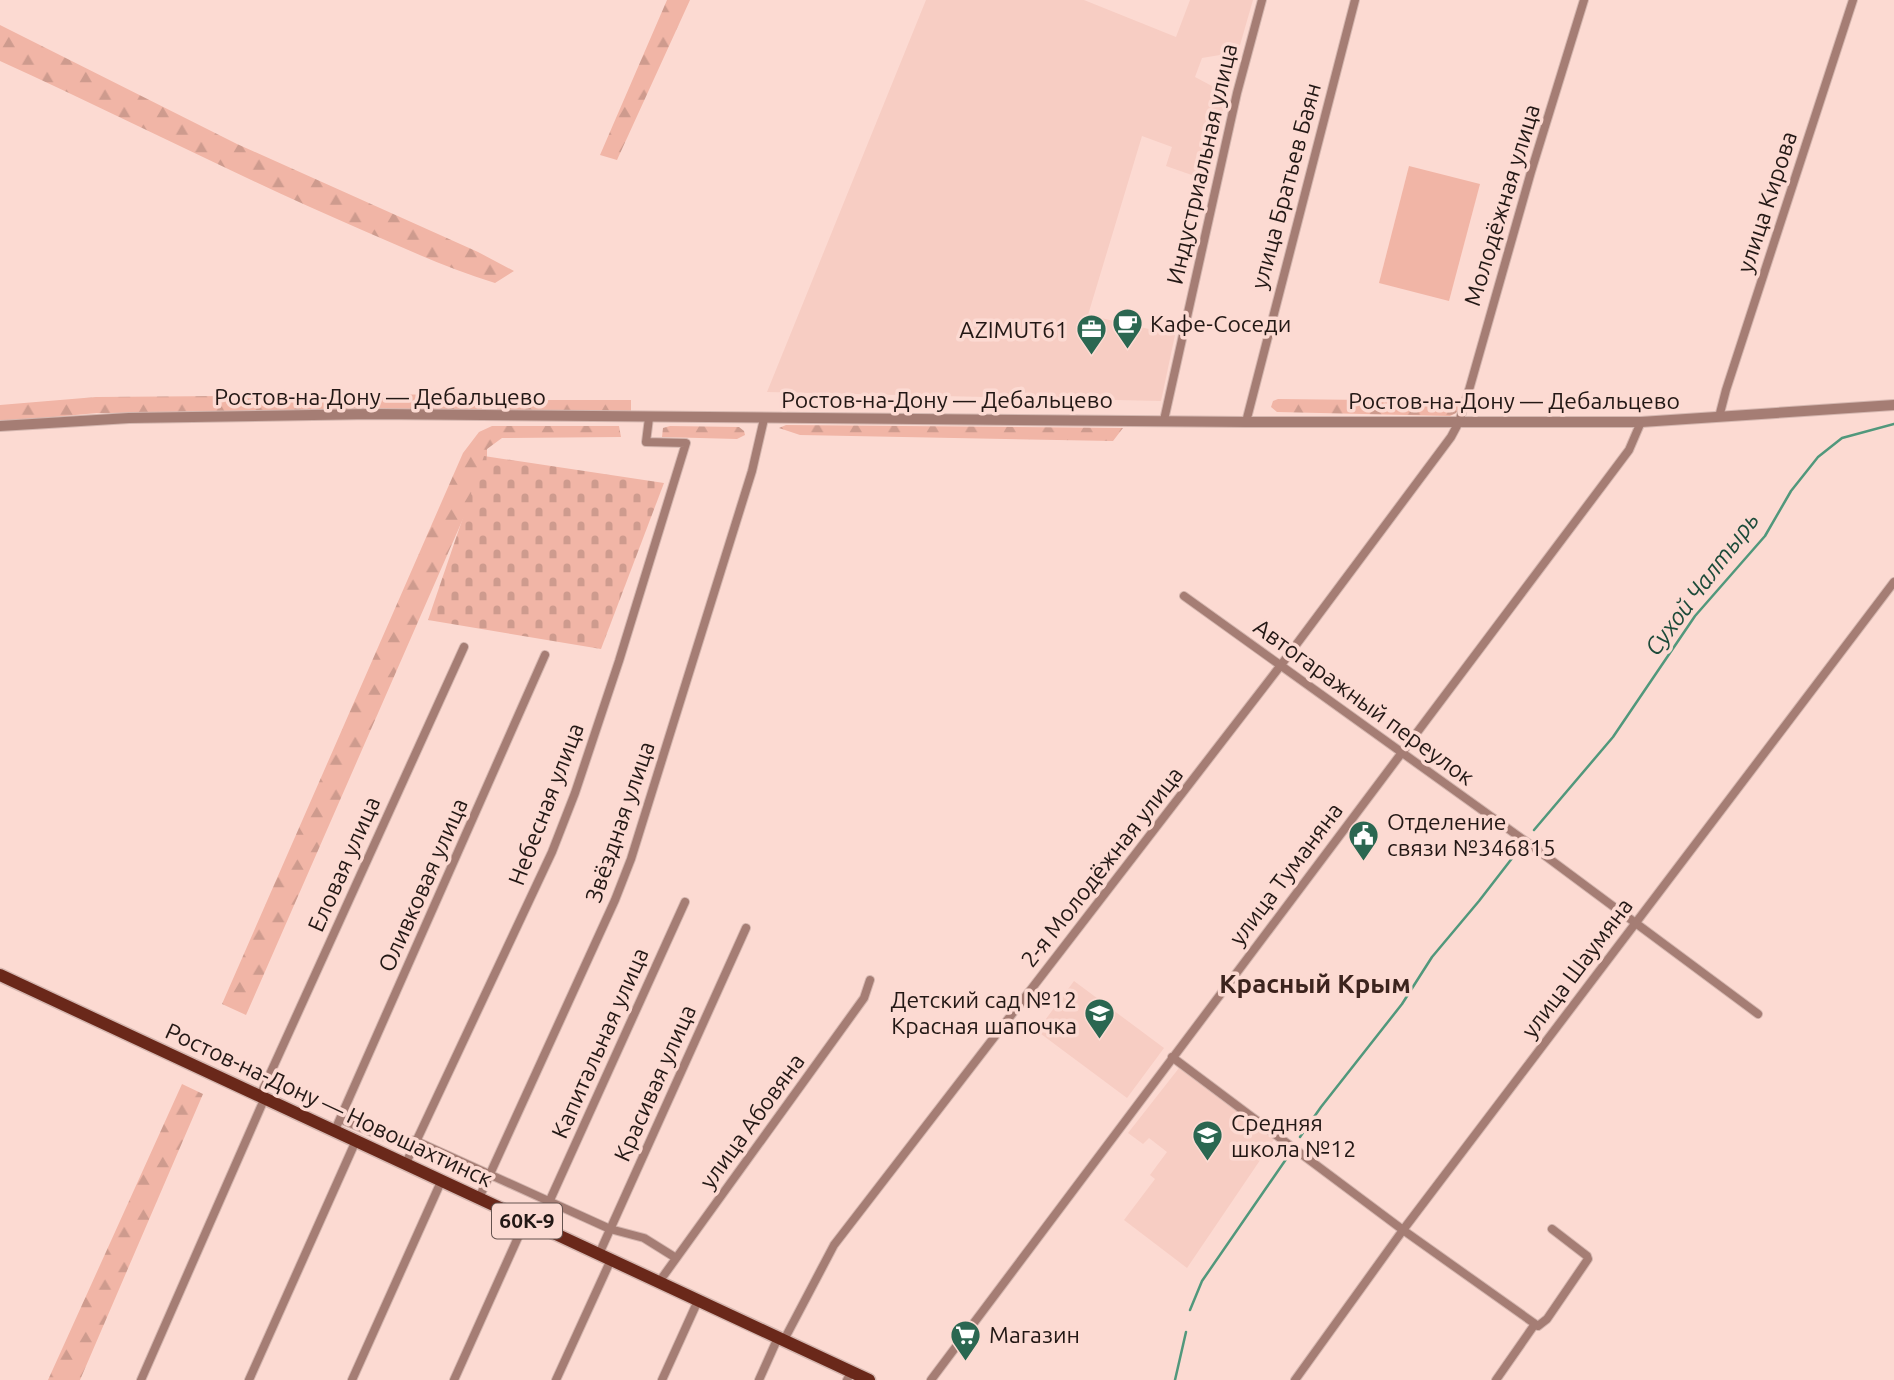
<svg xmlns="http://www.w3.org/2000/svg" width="1894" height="1380" viewBox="0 0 1894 1380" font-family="Ubuntu,sans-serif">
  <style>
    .built { fill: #f7cdc3 }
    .grass { fill: #f1b5a6 }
    .forest { fill: url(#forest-firs) }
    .cemetery { fill: url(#cemetery-stones) }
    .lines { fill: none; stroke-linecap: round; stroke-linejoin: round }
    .stream { stroke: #51987c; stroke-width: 2.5 }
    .minor-casing { stroke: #d5b7b0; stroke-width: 10 }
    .tertiary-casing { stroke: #d5b7b0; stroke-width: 12 }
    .primary-casing { stroke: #d5b7b0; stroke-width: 15 }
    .minor { stroke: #a57d74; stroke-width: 8 }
    .tertiary { stroke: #a57d74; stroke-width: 10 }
    .primary { stroke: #6a281a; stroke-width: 12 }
    .labels { text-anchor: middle; stroke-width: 7; stroke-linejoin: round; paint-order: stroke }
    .shield { fill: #fcdad2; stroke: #64524e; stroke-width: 2 }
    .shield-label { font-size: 21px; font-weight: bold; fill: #231815 }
    .street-label { font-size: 23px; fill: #231815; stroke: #fcdad2 }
    .poi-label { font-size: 23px; fill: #231815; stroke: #fcdad2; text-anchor: start }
    .water-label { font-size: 24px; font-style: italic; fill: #1d4b3a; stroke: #fcdad2 }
    .quarter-label { font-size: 26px; font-weight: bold; fill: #3c241e; stroke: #fcdad2 }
  </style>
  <defs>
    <pattern id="forest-firs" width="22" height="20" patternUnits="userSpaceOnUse" patternTransform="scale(1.75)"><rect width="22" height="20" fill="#f1b5a6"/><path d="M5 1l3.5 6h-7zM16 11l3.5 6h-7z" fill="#ce9b8e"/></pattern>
    <pattern id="cemetery-stones" width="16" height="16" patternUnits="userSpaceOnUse" patternTransform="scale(1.75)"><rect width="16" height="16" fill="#f1b5a6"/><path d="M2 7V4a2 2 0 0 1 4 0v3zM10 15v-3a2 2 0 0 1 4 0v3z" fill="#ce9b8e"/></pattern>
  </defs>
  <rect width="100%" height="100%" fill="#fcdad2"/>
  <!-- built -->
  <path class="built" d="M926,0H1084L1176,37L1190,0H1253L1238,52L1202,58L1195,77L1227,94L1206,180L1166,166L1172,147L1142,136L1088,315L1175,335L1161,401L767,392Z
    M1074,981L1164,1048L1127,1098L1037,1031Z
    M1179,1068L1275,1138L1187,1268L1124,1220L1155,1179L1150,1175L1167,1152L1149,1138L1143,1144L1128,1133Z"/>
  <!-- grass -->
  <path class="grass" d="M1409,166L1480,184L1449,301L1379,283Z"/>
  <!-- forest -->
  <path class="forest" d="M667,0H690L617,160L600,155Z
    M0,25L237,144L478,252L514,271L495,283C449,269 406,249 362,230C239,177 121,116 0,61Z
    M486,394L481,411L97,413L0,422V405L96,397Z
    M1278,399L1456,401L1460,407L1456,413L1450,416L1277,412L1271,407L1273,401Z
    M497,400H631V411H497Z
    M786,425L1123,428L1113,441L800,435L779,428Z
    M492,426H619L621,437L502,438L487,449V464L246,1015L222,1004L463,453L479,432Z
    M670,426L739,427L744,431L745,435L737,439L662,437L663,428Z
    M182,1084L203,1094L80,1380H48Z"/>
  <!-- cemetery -->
  <path class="cemetery" d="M484,456L664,483L601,649L428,620Z"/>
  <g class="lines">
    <!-- stream -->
    <path class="stream" d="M1534,830L1613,737L1695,616L1765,536L1791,491L1818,457L1842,438L1894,424
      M1300,1137L1321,1107L1402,1004L1432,957L1479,901L1520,848
      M1190,1310L1202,1281L1291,1152
      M1175,1380L1186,1332"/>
    <defs>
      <path id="minor" d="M1719,417L1726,390L1853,0
        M1164,420L1237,93L1262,0
        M1246,422L1355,0
        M1184,596L1532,846L1758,1014
        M1172,1057L1403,1230L1538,1326L1547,1319L1588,1259L1587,1256L1552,1229
        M260,1096L464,647
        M340,1119L382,1136L416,1141L610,1229L644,1238L676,1258
        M335,1130L545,655
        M406,1163L552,852L575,793L619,661L686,443L646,442L649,418
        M479,1198L615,900L631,859L752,471L764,419
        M550,1200L685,902
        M599,1254L746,928
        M659,1282L864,998L870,980
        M784,1340L834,1245L1281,665L1451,437L1459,422L1469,390L1531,172L1584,0
        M141,1380L263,1102
        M249,1380L354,1145
        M352,1380L440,1184
        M454,1380L524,1224
        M556,1380L609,1264
        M662,1380L696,1305
        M759,1380L776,1342
        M847,1380L848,1378
        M931,1380L1629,450L1641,422
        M1295,1380L1403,1230L1894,582
        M1496,1380L1535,1324"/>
      <path id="tertiary" d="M0,426L129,418L372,414L1246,422H1641L1894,405"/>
      <path id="primary" d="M0,975L869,1380"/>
    </defs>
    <!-- minor casing -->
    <use href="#minor" class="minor-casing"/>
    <!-- tertiary casing -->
    <use href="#tertiary" class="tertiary-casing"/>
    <!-- primary casing -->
    <use href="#primary" class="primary-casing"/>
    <!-- minor -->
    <use href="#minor" class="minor"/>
    <!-- tertiary -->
    <use href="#tertiary" class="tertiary"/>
    <!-- primary -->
    <use href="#primary" class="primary"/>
  </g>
  <!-- icons -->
  <defs>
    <symbol id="cafe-pin" viewBox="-11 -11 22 30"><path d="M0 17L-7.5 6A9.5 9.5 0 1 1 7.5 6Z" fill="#2b6751" stroke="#fcdad2"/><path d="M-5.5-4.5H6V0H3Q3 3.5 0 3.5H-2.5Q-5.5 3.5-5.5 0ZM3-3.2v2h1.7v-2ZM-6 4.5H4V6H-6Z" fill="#fff"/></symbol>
    <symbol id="office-pin" viewBox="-11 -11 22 30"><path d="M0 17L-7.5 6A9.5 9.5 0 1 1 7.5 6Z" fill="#2b6751" stroke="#fcdad2"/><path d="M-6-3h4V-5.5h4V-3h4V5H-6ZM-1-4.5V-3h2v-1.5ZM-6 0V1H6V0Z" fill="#fff"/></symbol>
    <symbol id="civic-pin" viewBox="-11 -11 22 30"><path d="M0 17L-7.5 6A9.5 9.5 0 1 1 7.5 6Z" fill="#2b6751" stroke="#fcdad2"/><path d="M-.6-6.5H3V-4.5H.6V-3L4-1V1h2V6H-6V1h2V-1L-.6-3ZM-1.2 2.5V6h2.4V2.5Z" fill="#fff"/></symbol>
    <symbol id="school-pin" viewBox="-11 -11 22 30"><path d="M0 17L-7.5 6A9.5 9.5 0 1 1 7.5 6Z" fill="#2b6751" stroke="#fcdad2"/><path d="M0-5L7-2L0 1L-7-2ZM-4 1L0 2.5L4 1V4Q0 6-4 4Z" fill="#fff"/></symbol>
    <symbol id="supermarket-pin" viewBox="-11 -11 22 30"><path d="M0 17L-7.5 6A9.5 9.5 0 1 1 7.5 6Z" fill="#2b6751" stroke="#fcdad2"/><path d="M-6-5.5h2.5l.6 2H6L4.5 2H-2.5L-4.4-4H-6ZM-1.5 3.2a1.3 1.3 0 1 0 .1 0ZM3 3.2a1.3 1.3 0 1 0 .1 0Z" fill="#fff"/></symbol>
  </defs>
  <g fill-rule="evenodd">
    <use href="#cafe-pin" x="1110" y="306" width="35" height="47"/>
    <use href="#office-pin" x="1074" y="312" width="35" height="47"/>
    <use href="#civic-pin" x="1346" y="818" width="35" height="47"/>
    <use href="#school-pin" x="1082" y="996" width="35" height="47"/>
    <use href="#school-pin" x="1190" y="1118" width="35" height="47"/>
    <use href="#supermarket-pin" x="948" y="1318" width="35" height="47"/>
  </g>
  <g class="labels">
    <!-- shield labels -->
    <rect class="shield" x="492" y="1203.5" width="70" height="35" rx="5"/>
    <g class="shield-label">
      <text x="527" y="1228">60К-9</text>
    </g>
    <!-- street labels -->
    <g class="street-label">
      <text transform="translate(1202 164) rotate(-77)" y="8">Индустриальная улица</text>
      <text transform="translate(1286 186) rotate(-75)" y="8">улица Братьев Баян</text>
      <text transform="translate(1767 202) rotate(-72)" y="8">улица Кирова</text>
      <text transform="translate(1502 205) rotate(-73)" y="8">Молодёжная улица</text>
      <text x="380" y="405">Ростов-на-Дону — Дебальцево</text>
      <text x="947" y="408">Ростов-на-Дону — Дебальцево</text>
      <text x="1514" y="409">Ростов-на-Дону — Дебальцево</text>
      <text transform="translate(1364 702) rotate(36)" y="8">Автогаражный переулок</text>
      <text transform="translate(546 804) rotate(-69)" y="8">Небесная улица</text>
      <text transform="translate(620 822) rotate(-71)" y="8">Звёздная улица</text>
      <text transform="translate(344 864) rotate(-66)" y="8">Еловая улица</text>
      <text transform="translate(1102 867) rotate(-52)" y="8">2-я Молодёжная улица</text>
      <text transform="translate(1286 874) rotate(-53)" y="8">улица Туманяна</text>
      <text transform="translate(423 885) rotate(-66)" y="8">Оливковая улица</text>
      <text transform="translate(1577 968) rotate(-53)" y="8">улица Шаумяна</text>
      <text transform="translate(600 1043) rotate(-66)" y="8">Капитальная улица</text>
      <text transform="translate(655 1083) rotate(-66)" y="8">Красивая улица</text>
      <text transform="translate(329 1105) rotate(25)" y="8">Ростов-на-Дону — Новошахтинск</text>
      <text transform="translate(752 1121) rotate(-54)" y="8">улица Абовяна</text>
    </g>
    <!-- poi labels -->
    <g class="poi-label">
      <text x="1150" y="332">Кафе-Соседи</text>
      <text x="1068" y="338" text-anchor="end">AZIMUT61</text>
      <text x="1387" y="830">Отделение<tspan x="1387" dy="26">связи №346815</tspan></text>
      <text x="1077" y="1008" text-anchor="end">Детский сад №12<tspan x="1077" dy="26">Красная шапочка</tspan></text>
      <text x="1231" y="1131">Средняя<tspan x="1231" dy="26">школа №12</tspan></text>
      <text x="989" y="1343">Магазин</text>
    </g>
    <!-- water labels -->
    <g class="water-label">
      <text transform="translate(1702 584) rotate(-53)" y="8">Сухой Чалтырь</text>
    </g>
    <!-- quarter labels -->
    <g class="quarter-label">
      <text x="1315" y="993">Красный Крым</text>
    </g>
  </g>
</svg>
